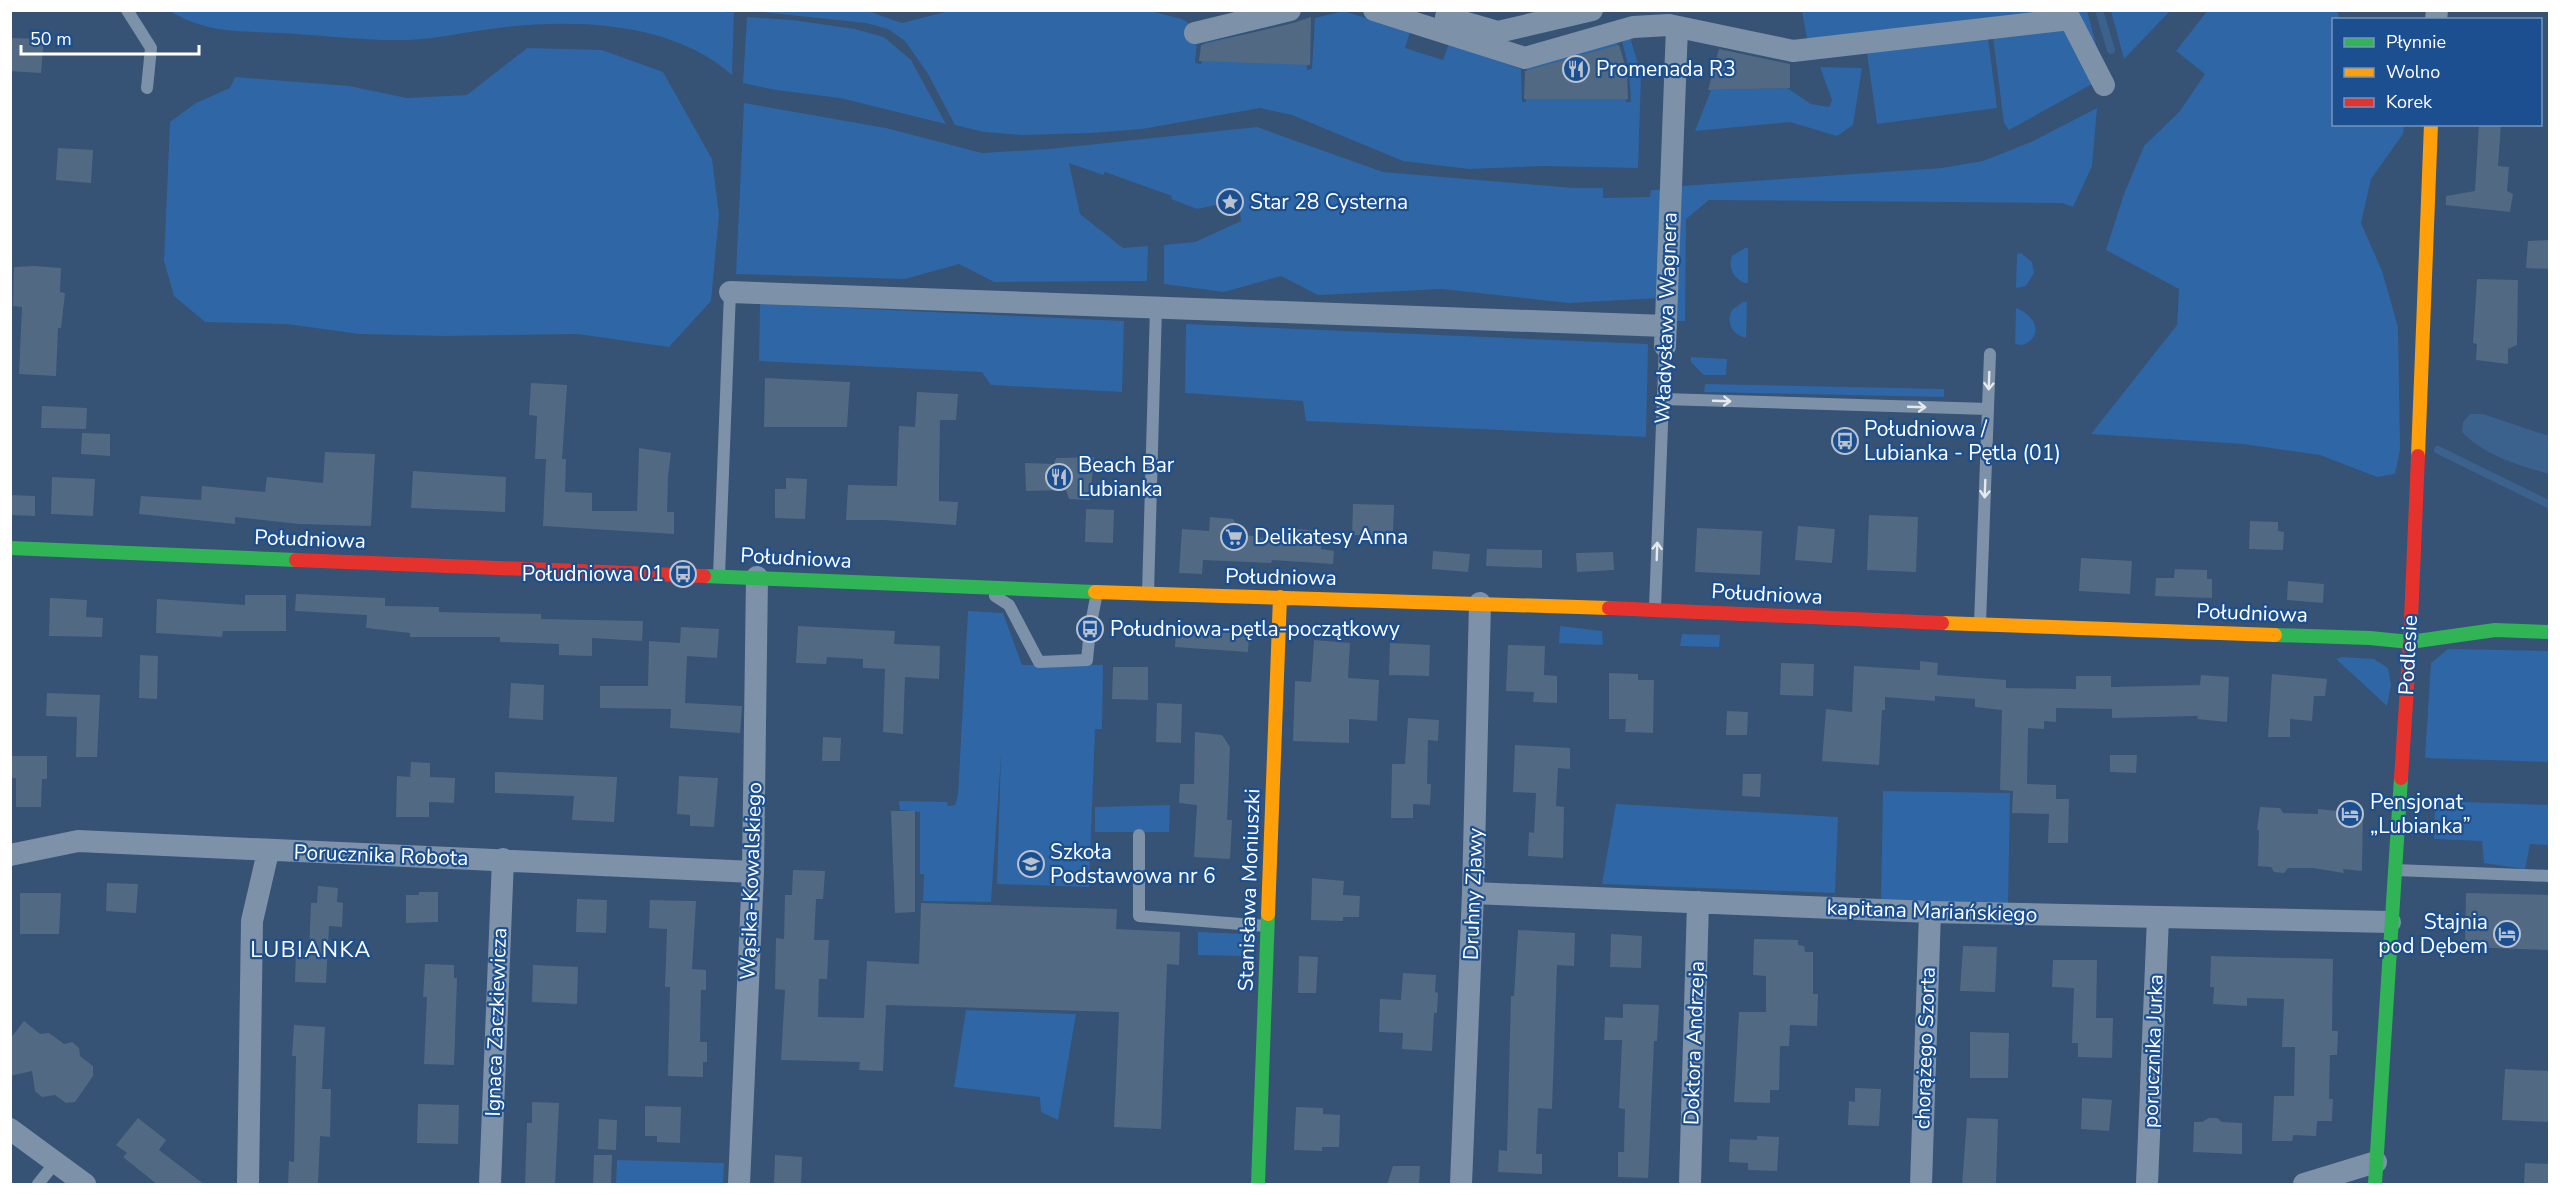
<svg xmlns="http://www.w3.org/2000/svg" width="2560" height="1195" viewBox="0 0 2560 1195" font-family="'Nunito Sans',sans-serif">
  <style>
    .green { fill: #2f66a5 }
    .water { fill: #3b618d }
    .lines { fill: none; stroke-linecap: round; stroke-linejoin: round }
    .stream { stroke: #3b618d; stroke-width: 8 }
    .building { fill: #526984 }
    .lane { stroke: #7d92a8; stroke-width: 12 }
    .street { stroke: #7d92a8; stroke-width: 22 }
    .fast { stroke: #30b455; stroke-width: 14 }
    .slow { stroke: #ff9f0a; stroke-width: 14 }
    .jam { stroke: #e5322d; stroke-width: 14 }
    .oneway { stroke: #e5e9ee }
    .labels { text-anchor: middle; stroke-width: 4.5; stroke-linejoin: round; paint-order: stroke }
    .poi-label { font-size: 21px; fill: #fff; stroke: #1b4f8f; text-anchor: start }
    .street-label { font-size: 21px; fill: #fff; stroke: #1b4f8f }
    .neighbourhood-label { font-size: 22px; letter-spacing: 1.5px; fill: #fff; stroke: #1b4f8f }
  </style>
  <rect width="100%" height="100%" fill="#365274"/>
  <!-- green -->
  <path class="green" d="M953,10L1151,11L1182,19L1193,26L1197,41L1195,63L1201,64L1204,43L1307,21V70L1312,69L1315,18L1344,11L1410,32L1405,48L1443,60L1449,44L1521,69L1522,102H1526L1527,69L1617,43L1625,71L1626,102H1631L1629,70L1622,40L1630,37L1641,74L1638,168L1543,166L1469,169L1403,161L1292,115L1260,108L1142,129L1091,133L1021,135L984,132L955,125L928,74L905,41L888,29L866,23L752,11H868L902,23Z
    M2208,10L2337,11L2340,19L2334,20V124L2404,125L2403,134L2371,179L2361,223L2382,271L2398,327L2400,449L2395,474L2377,477L2320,455L2243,444L2091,434L2177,325L2179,289L2106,250L2124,194L2144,146L2180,111L2205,74L2176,51Z
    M170,11H734L732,75C673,23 580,19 506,27C473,30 440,39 407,40C365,41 321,35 279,33C239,31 205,33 170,11Z
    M1802,11H2087L2101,63L2072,11L1807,39Z
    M2111,11V10L2170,11L2124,59Z
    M747,17L792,20L855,29L884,37L911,60L946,124L840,98L776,90L743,83Z
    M2064,28L2092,84L2009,130L2004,123L1993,38Z
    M1988,38L1997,108L1877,124L1867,53Z
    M527,48L602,50L663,72L712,159L719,215L711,301L669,347L578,334L445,336L359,334L287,324L205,322L174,296L164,261L170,122L196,103L230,88L235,77L349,86L407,98L467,95Z
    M1820,67L1862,68L1853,125L1837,136L1790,122L1695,131L1711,90L1787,88L1811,104L1829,107L1832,100Z
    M744,103L886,128L982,153L1049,149L1257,127L1383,172L1573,188H1603V198L1650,197L1651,190H1661L1659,298L1568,303L1443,289L1318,295L1281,276L1224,292L1164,284V245L1195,242L1241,221L1239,200L1197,209L1171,199L1172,196L1105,172L1103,175L1069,163L1080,214L1123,248L1148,246L1147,281L994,282L959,264L905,279L736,274Z
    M2097,108L2092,166L2073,207L2062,203L1709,200L1686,219L1685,321H1675L1681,186L1942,168L1983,161L2031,142Z
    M1745,248H1748V283H1744C1733,277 1728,269 1732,256Z
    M2021,253L2032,262L2034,273L2026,286L2016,288L2017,254Z
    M1743,302H1747L1746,338C1732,335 1726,323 1732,310Z
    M760,304L1124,321L1122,392L991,385L982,372L759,361Z
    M2016,308C2035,315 2046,336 2022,345L2015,344Z
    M1186,324L1648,344L1646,437L1306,421L1303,401L1185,393Z
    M1691,357L1727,359L1726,375H1704L1691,362Z
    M1705,384L1944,389V397L1704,392Z
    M968,611L1003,613L1022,665H1103L1102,729H1095L1089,887L997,884L1001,755L991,902L923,901L924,874H920V812L900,810L899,801L947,802L948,806L955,805L958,795Z
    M1560,626L1602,631L1603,645L1559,643Z
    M1682,634L1720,635L1719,647L1680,646Z
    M2448,649L2549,651V762L2425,758L2431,663Z
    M2342,657L2374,659L2388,668L2391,685L2387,706L2336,659Z
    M1883,791L2010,793L2008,905L1881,901Z
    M2435,801L2549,805V845L2530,844L2525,869L2484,863L2482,841L2434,839Z
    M1616,804L1838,817L1835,893L1602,884Z
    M1170,805L1169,832H1095V807Z
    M1198,932L1246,934L1245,956L1198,955Z
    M966,1010L1076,1014L1058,1120L1041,1112L1040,1097L954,1087Z
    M617,1160L724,1163L723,1184H616Z"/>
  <!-- water -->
  <path class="water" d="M2470,414H2483L2549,436V474C2520,466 2483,455 2462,432L2463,422Z"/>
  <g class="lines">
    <!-- stream -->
    <path class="stream" d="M2099,10L2111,50
      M2438,450L2550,505"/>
  </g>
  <!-- building -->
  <path class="building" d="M1311,17L1310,65L1199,61L1201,45L1293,23Z
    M10,38L44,39L41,73L10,71Z
    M1619,45L1627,71L1628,99H1524L1525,71Z
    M1719,49L1790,64V88L1708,90Z
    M2479,124H2501L2498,166L2509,167L2507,191L2513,194L2510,212L2446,205V196L2475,191Z
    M58,148L93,150L91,183L56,180Z
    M2550,240V269L2526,268L2528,241Z
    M34,266L61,268L60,292L65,293L61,328H58L56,376L19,374L22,307L13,306L14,267Z
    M2477,279L2518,280L2517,345L2508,349V364L2476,360L2477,344L2473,343Z
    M765,378L850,382L847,427H764Z
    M531,383L567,385L562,459H535L537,416L529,415Z
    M917,392L958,394L956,420H940L939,480V501L958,502L956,525L884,520H846L848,485L897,486L899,426L915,427Z
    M42,406L87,408L86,429L41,428Z
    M82,433L110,434V456L81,454Z
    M639,448L671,453L668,477L667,512H674V534L543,526L546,459H566L565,492L592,493V511H637Z
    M325,452L375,454L371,526L299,524L235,517V524L139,514L141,496L201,500L202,486L265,492L267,477L323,483Z
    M1094,457L1090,500L1069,499L1066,490L1026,491L1025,463L1054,464L1056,458Z
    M413,471L506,477L505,512L411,508Z
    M52,477L95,479L93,516L51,514Z
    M786,478L807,479L805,519L775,518V489H786Z
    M10,495L35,496V516L10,515Z
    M1353,504L1394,505L1393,536L1352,535Z
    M1086,509L1114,510L1113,543L1085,542Z
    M1869,515L1918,517L1916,572L1867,570Z
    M1210,517L1233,519L1242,534L1282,542V528L1322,531L1321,549L1334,551L1333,564L1272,560L1271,563L1203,560L1202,574L1179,573L1182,529L1209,531Z
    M2250,521L2278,522V531L2284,532L2283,550L2249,549Z
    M1798,526L1835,529L1832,563L1795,560Z
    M1697,528L1762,531L1760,575L1695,572Z
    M1487,549L1542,550V568L1486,566Z
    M1433,551L1470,554L1468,572L1432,569Z
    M1613,552L1614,570L1577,572L1576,553Z
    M2081,558L2132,561L2130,594L2079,591Z
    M2175,569L2207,570V579H2212V598L2155,596L2156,578H2174Z
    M2288,581L2324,584L2323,603L2287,600Z
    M296,594L385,598V606L439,607V612L541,614V619L643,621L642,641L592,638V656L559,655V644L500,642V637H410V633L366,628L367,615L295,611Z
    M245,595H286V631H223L222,637L156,633L157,599L245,605Z
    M50,598L87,600L86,617L103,618L102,637L49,636Z
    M798,626L895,631L894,644L940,646L939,679L905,677L903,734L883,732L885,669L863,668V659L827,657L826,664L796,663Z
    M681,627L719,629L717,658L687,656L685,703L742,706L740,733L670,728L671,709L600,708V686H648L649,641L680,643Z
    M1176,630L1249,634L1248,652L1175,647Z
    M1314,640L1350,643L1348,678L1379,680L1377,721L1349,719V743L1293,741L1295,681L1311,682Z
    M1390,643L1430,645L1429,676L1389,675Z
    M1508,645L1545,646L1544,675L1557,676V703L1533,702L1534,692L1506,691Z
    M140,655L158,656L157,699L139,698Z
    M1920,661L1938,663L1937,675L2006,680V688L2076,689V676H2111V687L2200,685L2201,675L2229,677L2227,722L2197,719L2198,716L2112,718V709L2056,708V722L2044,721V729L2028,728L2027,784L2056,785V799H2069L2068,843H2048L2049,814L2012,813L2013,791L2000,790L2002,710L1975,707V699L1935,696V701L1885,697V710H1882L1879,765L1822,761L1826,709L1852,712L1854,666L1920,670Z
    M1781,663L1814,664L1813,696L1780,695Z
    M1113,667H1148V700L1112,699Z
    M1609,673L1638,674V680H1654L1653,733L1625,732L1626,719H1609Z
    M2272,674L2327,679L2325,696H2314L2312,721L2290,719V737H2268Z
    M511,683L544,685L543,720L509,718Z
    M47,693L100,695L97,757H76L77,717L46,716Z
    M1157,703L1182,704L1181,743L1156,742Z
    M1727,711L1748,712L1747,735H1726Z
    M1408,718L1439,720L1438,741L1428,740L1427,784H1431L1430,805L1413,804V818H1391L1392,764H1405Z
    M1195,732L1222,735L1230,747L1227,820H1232L1230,859L1194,857L1197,805L1179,803L1180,784H1194Z
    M823,737L841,738L840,761H822Z
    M1515,745L1570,748V769L1558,768L1556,806L1564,807L1563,858L1528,856L1529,832L1534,833L1536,793L1513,792Z
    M2110,755H2137L2136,773L2110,772Z
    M12,756H47V779H42L41,807H16V778H12Z
    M411,762L430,763V777L455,778L454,803L429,802V817H396L397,776L410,777Z
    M495,772L617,777L614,822L572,820L574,796L495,793Z
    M1743,774H1761L1760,797L1742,796Z
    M679,776L718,778L714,827L690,826V815L677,814Z
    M2260,807L2280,808L2283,813L2318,814V809L2338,811V807L2363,810L2362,871L2343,869L2344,873L2313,868H2288L2284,873L2274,872L2271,867L2258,866L2259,830H2257Z
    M891,811H915V912L895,913Z
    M793,870L825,871L823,899H816L814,940H829L827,979H819L818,1017L864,1018L867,961L919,964L921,903L1117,909L1116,929L1180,932L1179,965L1167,964L1161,1129L1114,1127L1119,1012L886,1005L883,1071L859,1070L860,1062L781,1060L785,990L775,989L776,938L784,939L785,895H792Z
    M1312,878L1344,881L1343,895L1360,896L1359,917H1343V921L1311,920Z
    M107,883L138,884L136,913L106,911Z
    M318,886L338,888L337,902L343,903L342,927L329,926L326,983L295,982L296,950L309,951L311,903H317Z
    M419,892H438V922L406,923V895H419Z
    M20,893H61L59,934H20Z
    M2466,893L2550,895V950L2465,947Z
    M577,899L607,900L606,933L576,932Z
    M650,900L696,901L692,969L706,970V990H701L700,1042H707V1062H703V1077L668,1076L670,987H665L667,929L649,928Z
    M1518,930L1575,933L1574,966L1557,965L1552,1109L1538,1108L1536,1154H1542V1174L1498,1172L1499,1150L1507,1151L1511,996H1514Z
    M1611,934L1642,936L1641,968L1610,967Z
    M1754,939L1798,940V945L1804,946L1805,952H1813V994H1818L1817,1026L1790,1025L1789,1046H1780L1779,1090H1770V1103L1734,1102L1739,1012H1766V976L1753,975Z
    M1963,946L1997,947L1995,992L1960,991Z
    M1299,956L1318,957L1316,993H1298Z
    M2211,956L2333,959L2332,1031H2338L2337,1055H2330L2329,1099H2333L2332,1121H2317L2316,1136L2293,1135L2292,1141H2272L2274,1096H2294L2295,1047H2282L2284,999L2247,998V1006L2213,1004L2214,987H2210Z
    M2053,960H2097L2096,1018H2113L2112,1058L2078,1057V1043H2072L2074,988L2052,987Z
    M425,964L454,965V978H457L454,1065L424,1064L427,997H423Z
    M533,965L578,967L577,1004L532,1002Z
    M1403,973L1436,975L1435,992L1438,993L1437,1013H1434L1432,1051L1402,1049L1403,1033L1379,1032L1380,999L1401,1000Z
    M1623,1004L1659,1005L1657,1041H1654L1648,1178L1618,1177V1152H1624L1625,1109L1619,1108L1622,1040H1604L1605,1017L1623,1018Z
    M24,1021L40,1034L49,1033L64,1044L72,1042L79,1048L80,1056L93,1066V1076L75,1102L66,1103L55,1095L42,1097L35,1091L32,1071L10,1076V1039Z
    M294,1025L325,1027L322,1089H331L330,1137L320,1136L318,1185H288L289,1161L294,1162L296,1056H292Z
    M1970,1032L2009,1033L2008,1078H1970Z
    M2505,1069L2550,1071V1122L2502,1120Z
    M1855,1088L1881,1089L1879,1126L1848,1125L1849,1101L1855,1102Z
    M2082,1098L2112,1100L2109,1131L2081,1129Z
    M532,1102L559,1103L555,1185H525L527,1123H532Z
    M418,1104L459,1105L458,1144L417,1143Z
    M645,1106L681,1107L680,1143L657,1142V1136H645Z
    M1296,1107L1323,1108V1114L1340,1115L1339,1147H1322V1151L1294,1150Z
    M138,1118L166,1140L159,1150L205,1185H158L123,1157L127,1153L116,1145Z
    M1967,1118L1998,1119L1996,1185H1962Z
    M2209,1118H2217L2222,1122L2242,1123V1154L2193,1152L2194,1122H2202Z
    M599,1119L617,1120L616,1150L598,1149Z
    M1757,1136L1779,1137L1777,1171L1748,1170V1163L1729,1162L1730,1139L1757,1140Z
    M594,1155H612L611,1185H593Z
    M775,1155L802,1157L801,1185H774Z
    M2525,1163L2550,1164V1185H2524Z
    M1393,1166H1420L1419,1185H1387Z"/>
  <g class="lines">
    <!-- lane -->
    <path class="lane" d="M127,10L151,48L147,88
      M1663,399L1988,409
      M719,576L730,292
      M1148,593L1156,307
      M995,596L1009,605L1039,662L1087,660L1090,629L1097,592
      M1655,608L1665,346
      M1980,624L1990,354
      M1139,835V916L1266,926
      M2395,870L2550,876
      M38,1184L55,1163"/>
    <!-- street -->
    <path class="street" d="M1374,10L1525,58L1633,27L1669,25L1793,51L2070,19L2104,85
      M1446,17L1498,32L1592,10
      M2436,20L2437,10
      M1195,33L1290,10
      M730,292L1666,326
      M1665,346L1677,27
      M10,855L78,841L753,872
      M1473,893L1930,912L2390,922
      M10,1129L85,1184
      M248,1184L252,921L268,852
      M490,1184L503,859
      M739,1184L753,872L757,577
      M1461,1184L1473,893L1480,603
      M1690,1184L1698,902
      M1921,1184L1930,912
      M2147,1184L2158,917
      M2304,1184L2376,1162"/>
    <!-- fast -->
    <path class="fast" d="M10,548L296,560
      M704,576L1095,592
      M2275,635L2370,638L2410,642L2495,630L2550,632
      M1258,1184L1268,914
      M2375,1184L2401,778"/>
    <!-- slow -->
    <path class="slow" d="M2418,456L2431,124
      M1095,592L1609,608
      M1942,623L2275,635
      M1268,914L1280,597"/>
    <!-- jam -->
    <path class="jam" d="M296,560L704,576
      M1609,608L1942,623
      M2401,778L2410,642L2418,456"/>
  </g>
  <!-- one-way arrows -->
  <defs><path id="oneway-shaft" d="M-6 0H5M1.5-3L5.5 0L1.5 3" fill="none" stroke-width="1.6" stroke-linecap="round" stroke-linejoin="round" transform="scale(1.5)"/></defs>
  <g class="oneway">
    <use href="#oneway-shaft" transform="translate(1989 381) rotate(92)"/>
    <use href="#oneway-shaft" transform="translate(1722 401) rotate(2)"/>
    <use href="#oneway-shaft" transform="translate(1917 407) rotate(2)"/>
    <use href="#oneway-shaft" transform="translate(1985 489) rotate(92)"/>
    <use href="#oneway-shaft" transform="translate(1657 551) rotate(-88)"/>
  </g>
  <!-- icons -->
  <defs>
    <symbol id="restaurant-ring" viewBox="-11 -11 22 22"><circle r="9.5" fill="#1b4f8f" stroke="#b9c2ce" stroke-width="1.5"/><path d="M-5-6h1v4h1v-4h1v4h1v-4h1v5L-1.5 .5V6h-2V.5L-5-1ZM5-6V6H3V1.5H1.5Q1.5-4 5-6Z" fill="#b9c2ce"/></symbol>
    <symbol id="sight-ring" viewBox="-11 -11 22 22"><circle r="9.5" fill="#1b4f8f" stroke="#b9c2ce" stroke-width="1.5"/><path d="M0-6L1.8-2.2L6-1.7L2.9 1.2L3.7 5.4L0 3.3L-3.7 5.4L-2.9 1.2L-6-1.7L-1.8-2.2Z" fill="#b9c2ce"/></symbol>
    <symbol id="bus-ring" viewBox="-11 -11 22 22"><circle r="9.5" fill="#1b4f8f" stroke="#b9c2ce" stroke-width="1.5"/><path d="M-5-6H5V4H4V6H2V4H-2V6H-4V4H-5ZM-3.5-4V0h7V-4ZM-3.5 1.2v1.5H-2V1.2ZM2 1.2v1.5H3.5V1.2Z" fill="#b9c2ce"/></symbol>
    <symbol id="supermarket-ring" viewBox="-11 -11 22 22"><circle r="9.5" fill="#1b4f8f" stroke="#b9c2ce" stroke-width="1.5"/><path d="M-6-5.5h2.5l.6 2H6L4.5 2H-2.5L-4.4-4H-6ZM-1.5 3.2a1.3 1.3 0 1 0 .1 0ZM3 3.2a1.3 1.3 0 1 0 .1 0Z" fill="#b9c2ce"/></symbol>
    <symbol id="hotel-ring" viewBox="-11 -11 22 22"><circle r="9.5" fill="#1b4f8f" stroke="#b9c2ce" stroke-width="1.5"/><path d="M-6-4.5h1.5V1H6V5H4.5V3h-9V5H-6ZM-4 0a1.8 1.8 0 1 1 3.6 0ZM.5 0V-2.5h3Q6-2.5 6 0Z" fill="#b9c2ce"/></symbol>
    <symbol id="school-ring" viewBox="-11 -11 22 22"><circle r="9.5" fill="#1b4f8f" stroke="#b9c2ce" stroke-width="1.5"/><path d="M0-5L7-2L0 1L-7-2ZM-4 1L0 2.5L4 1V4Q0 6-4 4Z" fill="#b9c2ce"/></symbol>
  </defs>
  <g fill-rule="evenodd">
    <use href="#restaurant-ring" x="1561" y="54" width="30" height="30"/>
    <use href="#sight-ring" x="1215" y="187" width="30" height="30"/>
    <use href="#bus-ring" x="1830" y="426" width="30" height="30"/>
    <use href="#restaurant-ring" x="1044" y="462" width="30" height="30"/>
    <use href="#supermarket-ring" x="1219" y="522" width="30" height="30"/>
    <use href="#bus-ring" x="668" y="559" width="30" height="30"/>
    <use href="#bus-ring" x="1075" y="614" width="30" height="30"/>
    <use href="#hotel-ring" x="2335" y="799" width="30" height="30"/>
    <use href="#school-ring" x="1016" y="849" width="30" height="30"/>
    <use href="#hotel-ring" x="2492" y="919" width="30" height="30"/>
  </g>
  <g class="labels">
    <!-- poi labels -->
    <g class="poi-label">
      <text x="1596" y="76">Promenada R3</text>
      <text x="1250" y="209">Star 28 Cysterna</text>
      <text x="1864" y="436">Południowa /<tspan x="1864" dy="24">Lubianka - Pętla (01)</tspan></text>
      <text x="1078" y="472">Beach Bar<tspan x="1078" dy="24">Lubianka</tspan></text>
      <text x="1254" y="544">Delikatesy Anna</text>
      <text x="664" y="581" text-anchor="end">Południowa 01</text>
      <text x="1110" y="636">Południowa-pętla-początkowy</text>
      <text x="2370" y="809">Pensjonat<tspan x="2370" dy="24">„Lubianka”</tspan></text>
      <text x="1050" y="859">Szkoła<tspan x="1050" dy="24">Podstawowa nr 6</tspan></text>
      <text x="2488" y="929" text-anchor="end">Stajnia<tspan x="2488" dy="24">pod Dębem</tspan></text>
    </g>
    <!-- street labels -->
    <g class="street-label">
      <text transform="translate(1666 318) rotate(-88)" y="7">Władysława Wagnera</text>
      <text transform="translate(310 539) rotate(2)" y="7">Południowa</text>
      <text transform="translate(796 558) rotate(3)" y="7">Południowa</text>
      <text transform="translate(1281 577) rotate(1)" y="7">Południowa</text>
      <text transform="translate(1767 594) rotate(3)" y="7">Południowa</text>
      <text transform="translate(2252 613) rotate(2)" y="7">Południowa</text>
      <text transform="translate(2408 655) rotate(-87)" y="7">Podlesie</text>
      <text transform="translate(381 855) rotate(2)" y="7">Porucznika Robota</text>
      <text transform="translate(751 881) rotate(-88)" y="7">Wąsika-Kowalskiego</text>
      <text transform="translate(1249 890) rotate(-88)" y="7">Stanisława Moniuszki</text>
      <text transform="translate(1473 894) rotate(-88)" y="7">Druhny Zjawy</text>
      <text transform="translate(1932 911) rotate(2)" y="7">kapitana Mariańskiego</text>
      <text transform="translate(496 1022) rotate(-88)" y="7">Ignaca Zaczkiewicza</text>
      <text transform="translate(1694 1043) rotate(-88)" y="7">Doktora Andrzeja</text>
      <text transform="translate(1925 1048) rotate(-88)" y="7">chorążego Szorta</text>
      <text transform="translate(2153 1051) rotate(-88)" y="7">porucznika Jurka</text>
    </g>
    <!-- neighbourhood labels -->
    <g class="neighbourhood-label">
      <text x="311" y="957">LUBIANKA</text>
    </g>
  </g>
  <!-- border -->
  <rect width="2560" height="1195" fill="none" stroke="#ffffff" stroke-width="24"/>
  <!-- legend -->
  <rect x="2332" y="18" width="210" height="108" fill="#1b4f8f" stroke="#7695bc" stroke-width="1.5"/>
  <rect x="2344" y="38" width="30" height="9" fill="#30b455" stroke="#7695bc" stroke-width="1.5"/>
  <text x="2386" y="48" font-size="18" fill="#ffffff">Płynnie</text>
  <rect x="2344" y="68" width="30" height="9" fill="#ff9f0a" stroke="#7695bc" stroke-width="1.5"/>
  <text x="2386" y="78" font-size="18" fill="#ffffff">Wolno</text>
  <rect x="2344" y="98" width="30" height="9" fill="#e5322d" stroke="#7695bc" stroke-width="1.5"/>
  <text x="2386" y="108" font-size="18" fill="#ffffff">Korek</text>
  <!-- scale -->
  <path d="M21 45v9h178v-9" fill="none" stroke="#ffffff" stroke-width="3"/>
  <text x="30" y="45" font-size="18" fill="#ffffff" stroke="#1b4f8f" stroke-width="4.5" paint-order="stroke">50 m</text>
</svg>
